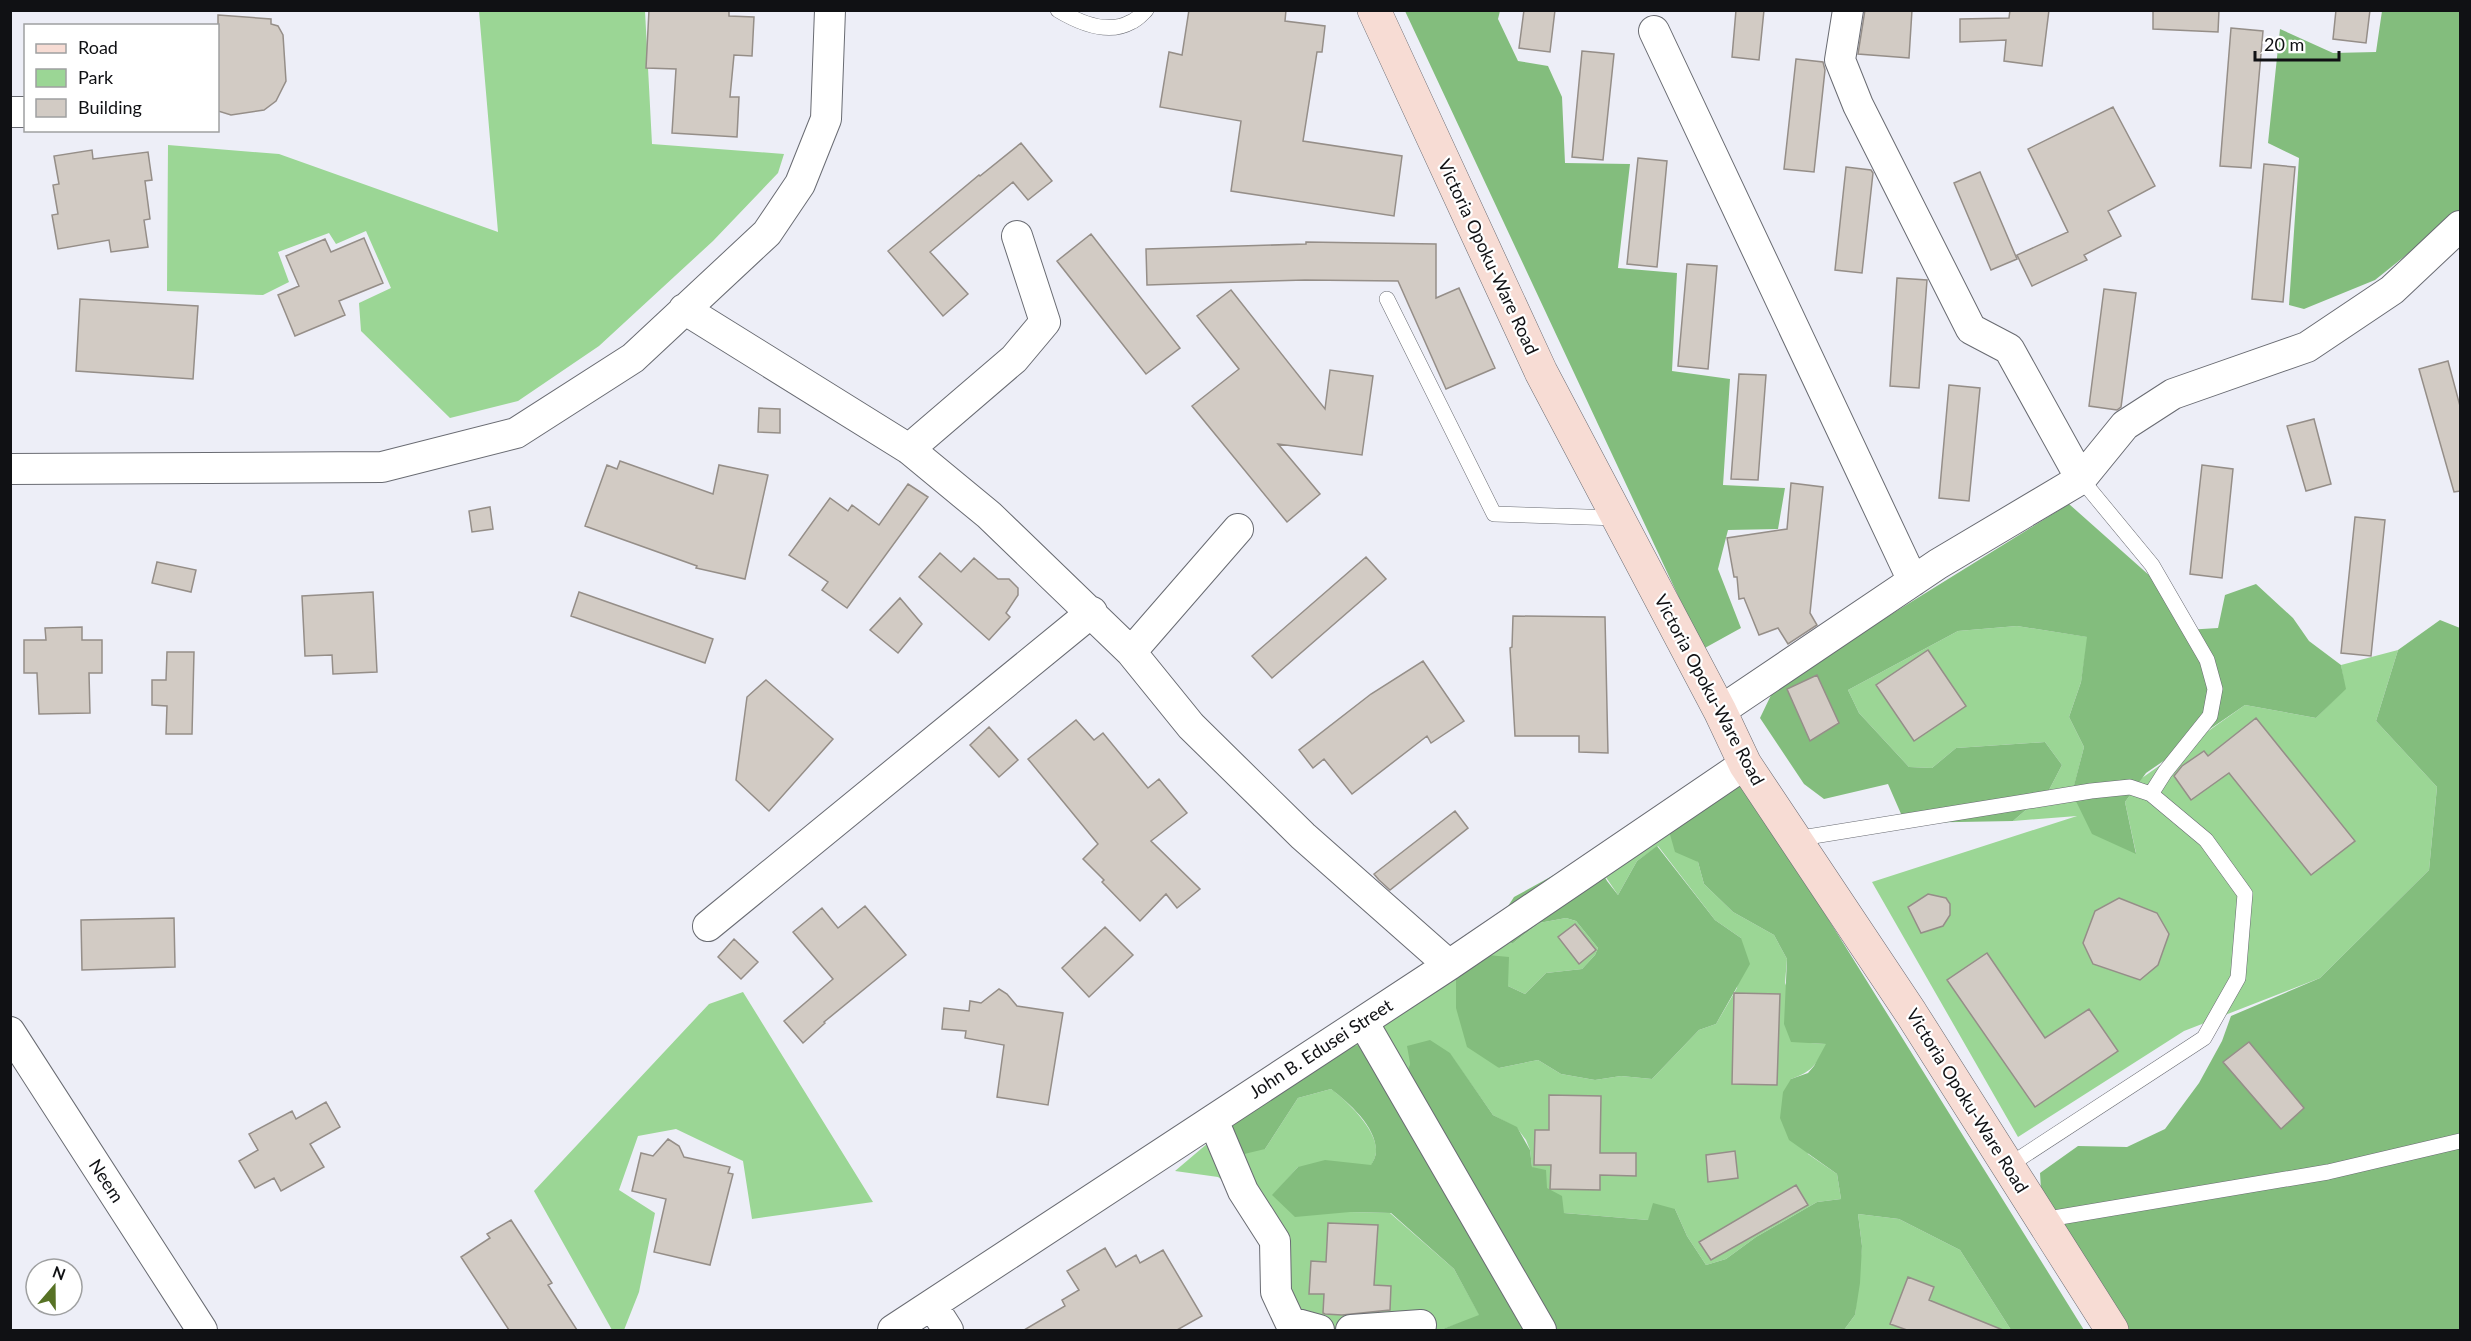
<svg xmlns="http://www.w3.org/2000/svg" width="2471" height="1341" viewBox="0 0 2471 1341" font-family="Lato,sans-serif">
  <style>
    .green { fill: #9bd695 }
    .forest { fill: #83bd7d }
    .building { fill: #d2cbc4; stroke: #958e88; stroke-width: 1.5 }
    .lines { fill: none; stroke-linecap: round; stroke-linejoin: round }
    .service-casing { stroke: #696b72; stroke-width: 16 }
    .minor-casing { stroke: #696b72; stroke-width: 32 }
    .secondary-casing { stroke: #696b72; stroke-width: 34 }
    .service { stroke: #fff; stroke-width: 15 }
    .minor { stroke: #fff; stroke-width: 30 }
    .secondary { stroke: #f7dcd4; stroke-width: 33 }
    .labels { text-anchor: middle; stroke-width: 4.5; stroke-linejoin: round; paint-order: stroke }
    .street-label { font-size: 18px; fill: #101114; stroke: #fff }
  </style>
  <rect width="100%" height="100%" fill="#edeef7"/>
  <!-- green -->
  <path class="green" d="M479,11H645L652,144L784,154L778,173L713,241L599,346L518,401L450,418L361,331L359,303L391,288L366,231L336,244L329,233L278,252L289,282L263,295L167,291L168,145L279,154L498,232Z
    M2017,626L2088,637L2081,682L2069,717L2084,747L2072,794L2136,853L2125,802L2142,778L2245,705L2316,718L2345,689L2341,665L2398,650L2376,721L2437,787L2429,870L2320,978L2184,1031L2018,1137L1872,882L2077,816L2013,821L2049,790L2062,765L2045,742L1956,748L1932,768L1909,767L1859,713L1848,690L1958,631Z
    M1667,824L1698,862L1704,884L1733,912L1774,935L1787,959L1785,983L1810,1043L1827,1044C1816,1064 1814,1071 1791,1079L1808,1154L1837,1174L1841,1199L1817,1202L1756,1237L1726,1259L1706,1265L1687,1236L1675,1209L1648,1220L1564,1213L1532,1167L1530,1150L1526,1140L1517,1128L1493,1115L1450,1054L1410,1063L1407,1078L1338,1050L1456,972L1499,1068L1538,1060L1561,1074L1595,1080L1621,1076L1652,1079L1699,1030L1716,1024L1737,988L1741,938L1715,920L1658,846L1637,861L1618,895L1601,870Z
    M1566,918L1576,921L1598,948L1595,955L1582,969L1546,973L1525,994L1508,986L1477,954L1506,935L1512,944L1539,923Z
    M743,992L873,1202L752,1219L743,1161L676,1129L638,1136L619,1190L655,1213L639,1292L624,1330H612L534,1191L709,1004Z
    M1331,1089C1347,1101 1378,1130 1376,1152C1376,1156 1373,1162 1371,1166L1298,1167L1273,1195L1350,1212L1390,1213L1454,1269L1480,1316L1440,1330H1300L1291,1295V1250L1265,1210L1218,1177L1175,1171L1221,1132L1265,1149L1298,1098Z
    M1858,1214L1899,1219L1960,1250L2011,1330H1844L1855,1315L1862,1246Z"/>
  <!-- forest -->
  <path class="forest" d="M1405,11H1500L1498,19L1518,61L1548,66L1562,97L1565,163L1630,164L1618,268L1677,273L1672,371L1730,379L1723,485L1785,488L1778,529L1728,530L1718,569L1741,628L1703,649Z
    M2382,11H2460V212L2375,280L2304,309L2289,305L2299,158L2268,143L2280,29L2333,53L2376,52Z
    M2069,504L2150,576L2186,630L2218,628L2225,595L2256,584L2293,618L2309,641L2341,665L2346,689L2316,718L2245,705L2146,773L2125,802L2136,854L2092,834L2072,793L2084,747L2069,717L2081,682L2087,637L2017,626L1958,631L1848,690L1859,713L1909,767L1932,768L1956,748L2045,742L2062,765L2049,790L2013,821L1905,823L1888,784L1824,799L1804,784L1760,718L1773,691L1795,674Z
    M2440,620L2460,628V1330H2120L2042,1206L2040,1173L2078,1146L2127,1147L2165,1129L2199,1083L2222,1041L2231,1016L2320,978L2429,870L2437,787L2376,721L2398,650Z
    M1743,782L2084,1330H2011L1960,1250L1899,1219L1858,1214L1862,1246L1860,1283L1855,1315L1844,1330H1440L1479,1315L1454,1269L1391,1213L1350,1212L1295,1217L1272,1195L1298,1167L1325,1160L1371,1165C1373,1162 1376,1156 1376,1152C1377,1127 1349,1103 1331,1089L1298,1098L1265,1149L1236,1156L1221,1132L1338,1050L1363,1044L1406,1078L1410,1063L1407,1046L1430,1040L1450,1053L1493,1115L1517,1127L1530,1150L1532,1167L1546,1170L1547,1188L1562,1196L1564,1213L1648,1220L1653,1203L1675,1209L1687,1236L1706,1265L1726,1259L1756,1237L1817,1202L1841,1199L1837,1174L1789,1140L1780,1118L1783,1092L1791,1079L1808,1073L1814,1066L1826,1044L1791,1042L1784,1024L1787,959L1774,935L1733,912L1704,884L1698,862L1675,852L1667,824Z
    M1657,846L1715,920L1741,938L1750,964L1716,1024L1699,1030L1652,1079L1621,1076L1595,1080L1561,1074L1538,1060L1499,1068L1467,1047L1456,1008V972L1477,954L1509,957L1508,986L1525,994L1546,973L1582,969L1595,955L1598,948L1576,921L1566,918L1539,923L1512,944L1497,923L1514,897L1592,854L1607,881L1618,895L1637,861Z"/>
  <!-- building -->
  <path class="building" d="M649,10H729V16L754,17L752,56L734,55L730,97H739L737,137L672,133L676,69L646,68Z
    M1189,10H1286L1285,21L1325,26L1322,52H1317L1303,141L1402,156L1394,216L1231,191L1241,121L1160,107L1169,52L1182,55Z
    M1524,10H1555L1550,52L1519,48Z
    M1736,10H1764L1759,60L1732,57Z
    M1865,10H1912L1909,58L1858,54Z
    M2010,10H2049L2042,66L2004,61L2006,40L1960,42V19L2009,18Z
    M2153,10H2219L2218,32L2153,29Z
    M2336,10H2370L2366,43L2333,39Z
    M218,15L271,19V24L278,26L283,35L286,81L276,101L264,110L231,115L218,111Z
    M2231,28L2263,31L2251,168L2220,166Z
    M1582,51L1614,54L1603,160L1572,157Z
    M1796,59L1823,62L1825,70L1814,172L1784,169Z
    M2113,107L2155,186L2108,211L2121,236L2084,255L2087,260L2032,286L2017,255L2068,232L2028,149Z
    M1021,143L1052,181L1028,200L1013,182L930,252L968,294L943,316L888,251L979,175L980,176Z
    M92,150L93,159L148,152L152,180L145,181L150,219L144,220L148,247L111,252L109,240L58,249L52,215L58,214L53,185L59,184L54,156Z
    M1638,158L1667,161L1657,267L1627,264Z
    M2264,164L2295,167L2283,302L2252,299Z
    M1846,167L1871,170L1873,173L1862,273L1835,270Z
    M1980,172L2017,259L1991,270L1954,183Z
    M1091,234L1180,348L1146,374L1057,261Z
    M364,238L383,283L339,301L345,315L295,336L278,295L299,286L286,256L325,239L331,252Z
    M1306,242L1436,244V298L1459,288L1495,368L1446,389L1398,281L1305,280L1147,285L1146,249L1306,244Z
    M1687,264L1717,266L1708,369L1678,366Z
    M1897,278L1927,280L1919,388L1890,386Z
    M2104,289L2136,293L2121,407L2117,410L2089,406Z
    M1231,290L1325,409L1330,370L1373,376L1362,455L1278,444L1320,494L1287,522L1192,406L1239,369L1197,316Z
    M80,299L198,306L193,379L76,371Z
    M2448,361L2460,406V491L2454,492L2419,369Z
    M1739,374L1766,375L1758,480L1731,479Z
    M1949,385L1980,388L1969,501L1939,498Z
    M759,408L780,409V433L758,432Z
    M2314,419L2331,484L2306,491L2287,426Z
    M620,461L713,494L719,465L768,475L745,579L696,568L697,566L585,526L607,465L617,469Z
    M2202,465L2233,469L2222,578L2190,574Z
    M1791,483L1823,487L1810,613L1817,625L1788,644L1778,628L1759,635L1744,598L1739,599L1737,577H1734L1727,538L1787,529Z
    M908,484L928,497L847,608L822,590L828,582L789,555L830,498L848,511L852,505L879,525Z
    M490,507L493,529L472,532L469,511Z
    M2355,517L2385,520L2371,656L2341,653Z
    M940,553L961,572L974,558L998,579H1009L1018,588V595L1006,613L1010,617L989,640L919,577Z
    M1366,557L1386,579L1272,678L1252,656Z
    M157,562L196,570L191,592L152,583Z
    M373,592L377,672L333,674L332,655L305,656L302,596Z
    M579,592L713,639L705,663L571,616Z
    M900,598L922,624L898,653L870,630Z
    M1513,616L1605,617L1608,753L1579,752V736H1515L1510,648L1512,647Z
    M82,627V640H102V673H89L90,713L39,714L37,673H24V640H46L45,628Z
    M1928,650L1966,706L1914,741L1876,685Z
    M167,652H194L192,734H166L167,706L152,705V680H166Z
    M1423,661L1464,721L1431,743L1427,736L1352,794L1324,759L1313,768L1299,750L1371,694Z
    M1817,675L1839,723L1810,741L1787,689Z
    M766,680L833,739L769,811L736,780L747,697Z
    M2256,718L2355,841L2311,875L2229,773L2191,800L2174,776L2182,766L2204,751L2208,756Z
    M1076,720L1094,740L1103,733L1148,788L1159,779L1187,813L1151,841L1200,889L1177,908L1166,894L1140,921L1102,882L1104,880L1083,859L1098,844L1028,759Z
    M989,727L1018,760L999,777L970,745Z
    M1455,811L1468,828L1390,890L1379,880L1374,874Z
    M1928,894L1946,898L1950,904V915L1943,926L1921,933L1908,907Z
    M2119,898L2157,913L2169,934L2158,965L2140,980L2093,964L2083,943L2095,911Z
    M865,906L906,955L824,1022L825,1023L803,1043L784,1021L833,979L793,932L822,908L838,928Z
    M174,918L175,967L82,970L81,920Z
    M1575,924L1596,950L1579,964L1558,937Z
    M1105,927L1133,955L1089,997L1062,968Z
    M734,939L758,962L741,979L718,957Z
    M1987,953L2045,1038L2089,1009L2118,1051L2035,1107L1947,980Z
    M999,989L1007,994L1017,1006L1063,1013L1048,1105L997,1097L1004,1045L965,1038L966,1031L942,1029L944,1008L969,1011L970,1001L981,1003Z
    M1734,993L1780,994L1777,1085L1732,1084Z
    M2249,1042L2304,1108L2281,1129L2223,1062Z
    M1549,1095L1601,1096L1600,1153H1636V1176L1600,1175V1190L1550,1189L1551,1165H1534L1535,1130H1549Z
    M326,1102L340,1127L310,1144L324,1167L281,1191L274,1178L255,1188L239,1161L258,1150L249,1134L292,1111L296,1119Z
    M668,1139L679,1146L684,1157L730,1167L728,1173L733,1174L710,1265L654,1252L666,1199L632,1191L641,1153L653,1156Z
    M1735,1151L1738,1178L1708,1182L1706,1155Z
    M1796,1185L1808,1205L1711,1260L1699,1242Z
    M511,1220L552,1283L548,1285L577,1330H509L461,1257L490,1238L487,1234Z
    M1328,1223L1378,1225L1374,1285L1391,1286L1390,1310L1342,1315L1325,1314L1323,1313L1324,1294H1309L1311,1261L1326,1262Z
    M1105,1248L1116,1267L1136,1255L1140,1263L1163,1250L1202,1316L1177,1330H1024L1065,1306L1062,1300L1079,1290L1067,1271Z
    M1908,1277L1934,1287L1929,1300L2003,1330H1907L1890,1324Z"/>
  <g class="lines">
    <defs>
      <path id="service" d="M1058,10C1078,22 1108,35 1131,22C1137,20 1142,14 1146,10
        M1387,299L1494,514L1618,518
        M2081,479L2152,565L2207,660L2215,689L2210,716L2165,772L2151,794
        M1795,839L2091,791L2130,787L2151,794L2206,840L2245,894L2238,978L2204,1038L2008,1166
        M2042,1220L2328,1172L2460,1141"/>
      <path id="minor" d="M1848,10L1840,60L1858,105L1971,329L2009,349L2081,479
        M1654,31L1913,581
        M10,112H26
        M684,309L909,449L989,515L1131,652L1191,726L1303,836L1449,965
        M909,449L1014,359L1045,322L1017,236
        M10,469L382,467L516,433L633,358L767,233L800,184L826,119L830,10
        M1131,652L1238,529
        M1720,711L1938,564L2081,479L2125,425L2173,394L2307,347L2392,290L2460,226
        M708,926L1092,612
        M1363,1022L1541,1330
        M10,1032L202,1330
        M1213,1120L1243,1191L1275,1241L1276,1292L1290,1322L1319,1330
        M932,1305L948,1330
        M893,1330L1449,965L1745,764
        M1351,1330L1421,1325"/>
      <path id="secondary" d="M1374,10L1541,372L1720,711L1745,764L1911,1013L2112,1330"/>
    </defs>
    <!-- service casing -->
    <use href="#service" class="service-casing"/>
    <!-- minor casing -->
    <use href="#minor" class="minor-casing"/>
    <!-- secondary casing -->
    <use href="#secondary" class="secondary-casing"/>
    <!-- service -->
    <use href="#service" class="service"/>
    <!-- minor -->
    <use href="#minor" class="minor"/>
    <!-- secondary -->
    <use href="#secondary" class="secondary"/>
  </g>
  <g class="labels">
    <!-- street labels -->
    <g class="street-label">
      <text transform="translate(1488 257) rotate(65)" y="6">Victoria Opoku-Ware Road</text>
      <text transform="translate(1709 690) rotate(62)" y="6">Victoria Opoku-Ware Road</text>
      <text transform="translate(1321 1049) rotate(-33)" y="6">John B. Edusei Street</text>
      <text transform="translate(1967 1101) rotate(58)" y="6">Victoria Opoku-Ware Road</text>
      <text transform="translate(106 1181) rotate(57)" y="6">Neem</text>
    </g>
  </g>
  <!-- border -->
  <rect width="2471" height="1341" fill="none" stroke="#101114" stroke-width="24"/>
  <!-- legend -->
  <rect x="24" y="24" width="195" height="108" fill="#ffffff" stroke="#9fa0a1" stroke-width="1.5"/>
  <rect x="36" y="44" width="30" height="9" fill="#f7dcd4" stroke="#9fa0a1" stroke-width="1.5"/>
  <text x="78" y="54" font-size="18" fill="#101114">Road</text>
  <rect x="36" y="69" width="30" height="18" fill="#9bd695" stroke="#9fa0a1" stroke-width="1.5"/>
  <text x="78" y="84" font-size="18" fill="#101114">Park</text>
  <rect x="36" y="99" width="30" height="18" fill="#d2cbc4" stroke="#9fa0a1" stroke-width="1.5"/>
  <text x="78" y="114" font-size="18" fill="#101114">Building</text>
  <!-- north arrow -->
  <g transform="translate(54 1287) rotate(20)"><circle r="28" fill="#ffffff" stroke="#9fa0a1" stroke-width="1.5"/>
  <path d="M0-4.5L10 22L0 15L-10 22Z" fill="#577225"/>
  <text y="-9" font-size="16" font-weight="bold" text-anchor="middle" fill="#101114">N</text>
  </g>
  <!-- scale -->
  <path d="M2255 51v9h84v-9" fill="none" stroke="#101114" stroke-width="3"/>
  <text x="2264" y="51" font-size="18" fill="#101114" stroke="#ffffff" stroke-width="4.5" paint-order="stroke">20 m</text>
</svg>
